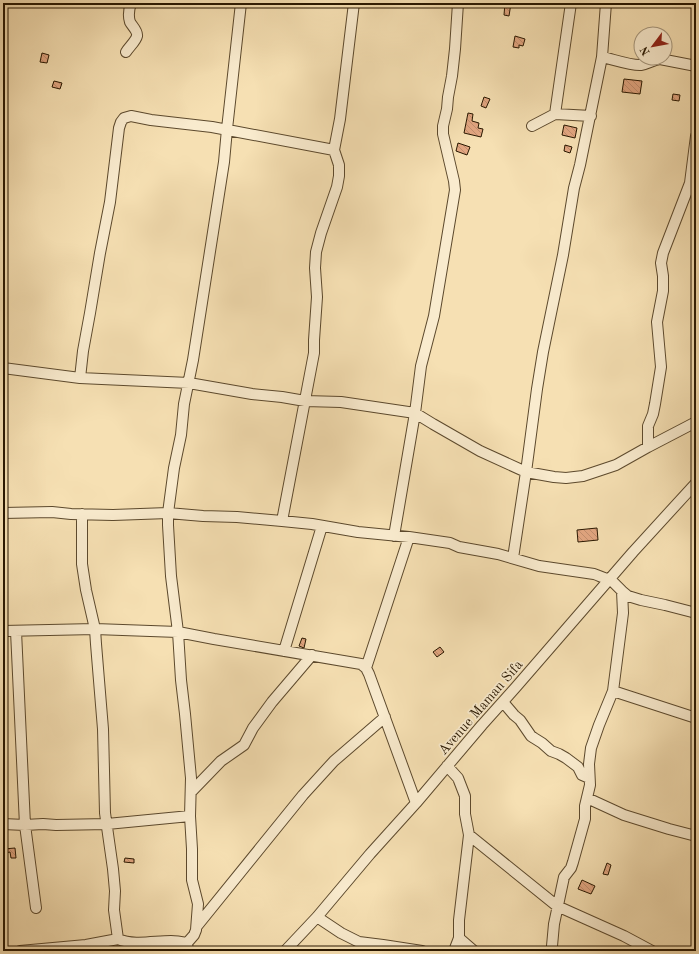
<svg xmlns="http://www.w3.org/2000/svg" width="699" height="954" viewBox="0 0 699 954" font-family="'Old Standard TT',serif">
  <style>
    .building { fill: url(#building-back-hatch); stroke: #281700 }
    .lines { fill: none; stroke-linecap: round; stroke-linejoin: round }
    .minor-casing { stroke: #5c492d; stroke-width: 12 }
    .minor { stroke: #f9ebce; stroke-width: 10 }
    .labels { text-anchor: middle; stroke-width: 3.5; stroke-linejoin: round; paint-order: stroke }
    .street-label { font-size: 14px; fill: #281700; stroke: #f9ebce }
  </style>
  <defs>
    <pattern id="building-back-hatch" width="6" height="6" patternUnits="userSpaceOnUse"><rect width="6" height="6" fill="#e2a681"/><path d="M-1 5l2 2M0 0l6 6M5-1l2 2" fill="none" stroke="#c28e6e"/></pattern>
  </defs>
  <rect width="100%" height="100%" fill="#f6e0b3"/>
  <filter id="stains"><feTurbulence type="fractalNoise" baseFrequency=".005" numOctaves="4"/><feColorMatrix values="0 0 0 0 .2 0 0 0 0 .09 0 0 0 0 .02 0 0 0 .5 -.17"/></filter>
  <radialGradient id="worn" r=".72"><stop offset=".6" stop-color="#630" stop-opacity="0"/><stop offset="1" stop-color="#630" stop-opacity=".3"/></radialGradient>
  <!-- building -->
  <path class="building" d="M505,3H511L509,16L504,15Z
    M515,36L525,39L523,46L519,45V48L513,47Z
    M42,53L49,55L47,63L40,62Z
    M624,79L642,81L640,94L622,92Z
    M54,81L62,83L60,89L52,87Z
    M673,94L680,95L679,101L672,100Z
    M484,97L490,99L486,108L481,106Z
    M468,113L473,114L472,121L479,123L478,128L483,129L481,137L464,133Z
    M564,125L577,128L575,138L562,135Z
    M458,143L470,147L467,155L456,151Z
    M565,145L572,147L570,153L564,151Z
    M597,528L598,540L578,542L577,530Z
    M302,638L306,639L304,648L299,646Z
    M440,647L444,652L437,657L433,652Z
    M15,848L16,858H11L10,852L5,853L4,849Z
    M125,858L134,859V863L124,862Z
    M607,863L611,865L608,875L603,874Z
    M582,880L595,886L591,894L578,889Z"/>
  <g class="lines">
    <defs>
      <path id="minor" d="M126,52C129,47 136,41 137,36C138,31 132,26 130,22C128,16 129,9 131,3
        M602,57C612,59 632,66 641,65C648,64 653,60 660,59L696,66
        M555,114L571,3
        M532,126L555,114L591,116
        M3,368L80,378L189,383L252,394L282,397L305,401L341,402L415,413L433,424L480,451L526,472L554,477L566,478L583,476L616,465L648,447L696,422
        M80,378L83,351L90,313L100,253L110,202L119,128L121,122L124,118L131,116L151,120L212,127L334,150
        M648,447V426L653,414L655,404L661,367L657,322L663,291V276L661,263L663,253L690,183L696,136
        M3,513L52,512L71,514L113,515L168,513L203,516L237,517L282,521L312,524L358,532L409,537L450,543L459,547L498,554L539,566L594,574C601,576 603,579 610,579L622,591L628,596L641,600L665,605L696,613
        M82,514V564L86,590L95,629L96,644L103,729L105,813L113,869L115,891L114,910L118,939C134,946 154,941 171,941C177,941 182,942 187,943
        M282,521L314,353V340L317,297L315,268L316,252L321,233L337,187L339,176V165L334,150L340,119L354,3
        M394,536L415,413L421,366L434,316L455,190L454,181L443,134V126L447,109L448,97L452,76L455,49L458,3
        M513,558L526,472L537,389L543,352L563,255L574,188L580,165L602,57L606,3
        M3,631L95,629L178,632L214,639L361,664L366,668L369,674L416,803
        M16,631L25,825L36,908
        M284,651L322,526
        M366,668L409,537
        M613,691L696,718
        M503,702L514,715L520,720L531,736L534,738L542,743L551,751L559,754L566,758L578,767L582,775L589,778
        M447,766L458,778L465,796V814L469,835L459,920V938L474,951
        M191,792L221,761L244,745L253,728L272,702L312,655
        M587,798L624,815L669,829L696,836
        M3,824L25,825L43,824L56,825L107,824L190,816
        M469,835L557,906L624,936L652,951
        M317,917L341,933L359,942L383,945L422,951
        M197,926L303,795L334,761L385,717
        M20,951L86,945L118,939
        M188,951L187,943L194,935L196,930L198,904L192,880V849L190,816L191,778L185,714L181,680L178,632L171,576L168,525V513L174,468L181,435L184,404L193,360L224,162L227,129L241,3
        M285,951L317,917L370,854L416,803L482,725L516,687L633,552L696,483
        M454,951L459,938
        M553,951L552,946L554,924L564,877L571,868L573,862L585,819V806L590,785L589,764L591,748L599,725L613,691L623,613L622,591"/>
    </defs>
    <!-- minor casing -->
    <use href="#minor" class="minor-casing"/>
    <!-- minor -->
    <use href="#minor" class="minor"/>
  </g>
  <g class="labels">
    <!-- street labels -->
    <g class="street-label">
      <text transform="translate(480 707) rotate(-49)" y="5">Avenue Maman Sifa</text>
    </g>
  </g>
  <!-- margin -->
  <rect width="699" height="954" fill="none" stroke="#f6e0b3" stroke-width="16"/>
  <rect x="4" y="4" width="691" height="946" fill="none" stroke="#281700" stroke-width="2"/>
  <rect x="8" y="8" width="683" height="938" fill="none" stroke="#281700"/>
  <!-- north arrow -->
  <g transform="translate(653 46) rotate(238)"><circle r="19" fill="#f9ebce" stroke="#a5967c"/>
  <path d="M0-3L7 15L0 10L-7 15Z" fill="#8f2418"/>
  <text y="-6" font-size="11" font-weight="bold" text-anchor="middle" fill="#281700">N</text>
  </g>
  <rect width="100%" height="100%" filter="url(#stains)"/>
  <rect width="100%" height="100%" fill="url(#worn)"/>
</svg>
